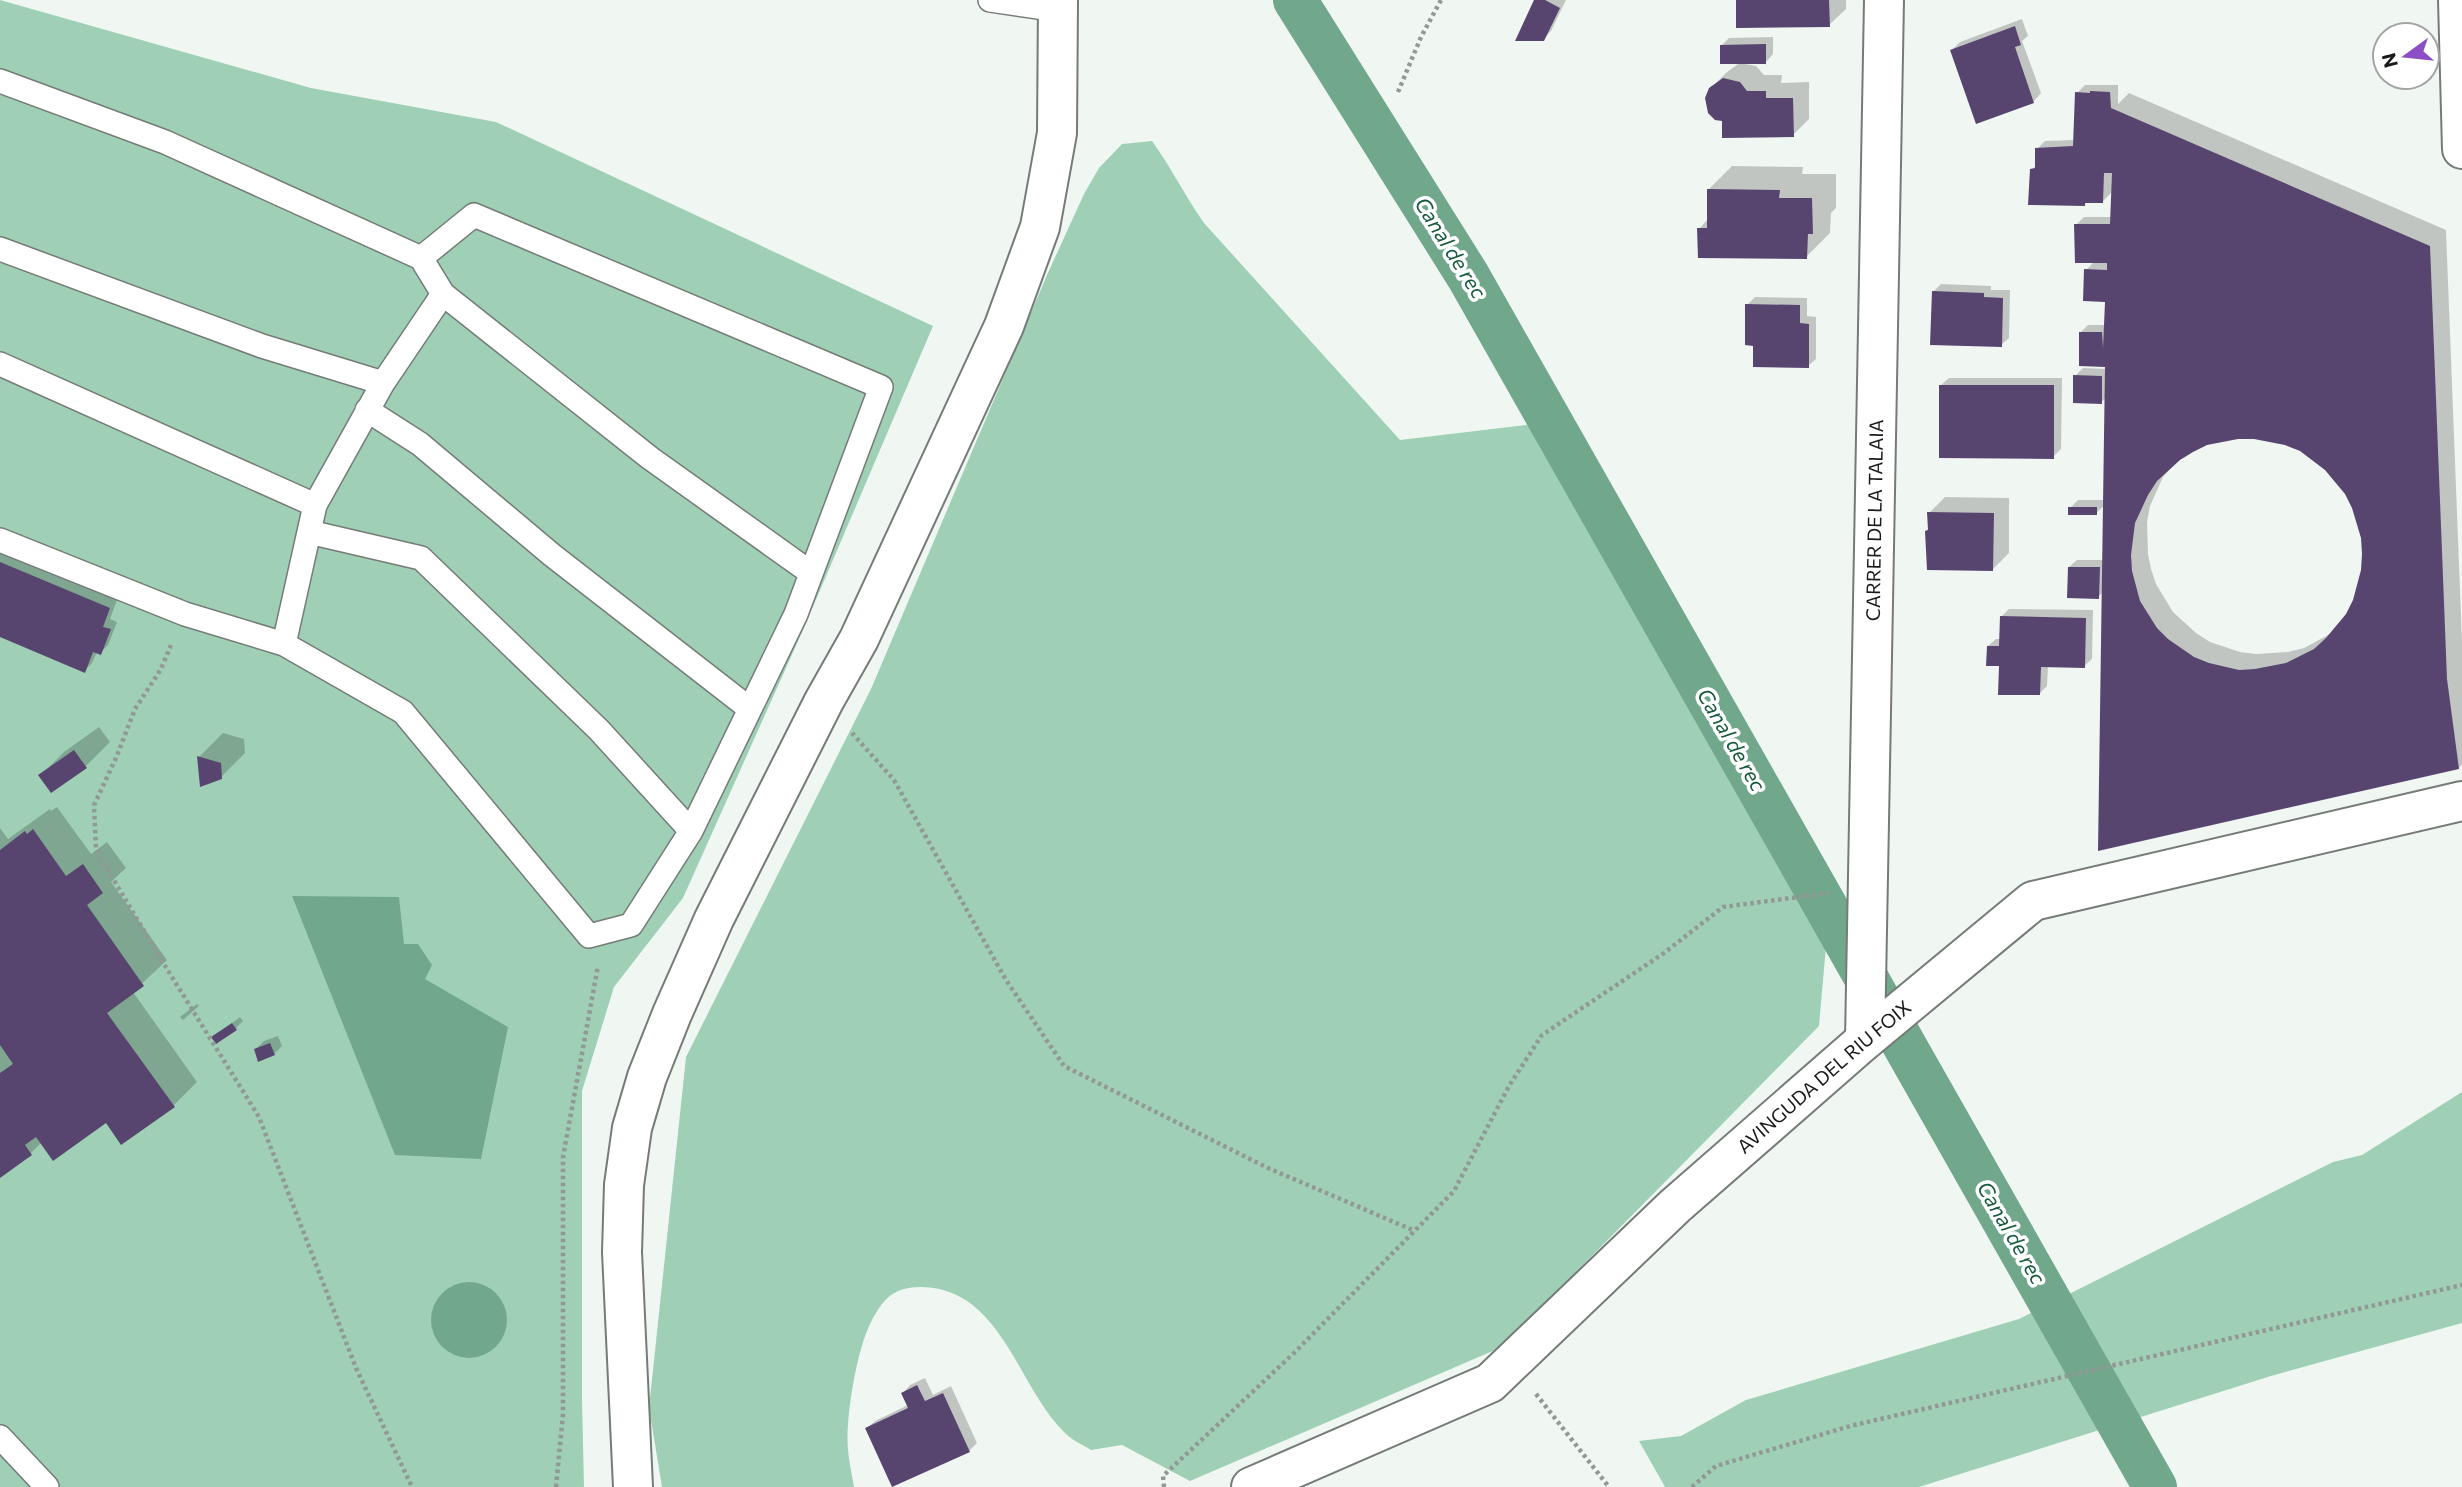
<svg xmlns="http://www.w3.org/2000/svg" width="2462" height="1487" viewBox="0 0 2462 1487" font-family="Commissioner,sans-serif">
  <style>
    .green { fill: #9fd0b6 }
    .water { fill: #71a88c }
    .shadow { fill: #0003; fill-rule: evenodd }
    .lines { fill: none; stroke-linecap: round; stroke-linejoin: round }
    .canal { stroke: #71a88c; stroke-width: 44 }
    .building { fill: #58456f; fill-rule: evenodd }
    .lane-casing { stroke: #757b77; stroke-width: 26 }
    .street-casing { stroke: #757b77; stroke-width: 42 }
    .secondary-casing { stroke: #757b77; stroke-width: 42 }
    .path { stroke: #929895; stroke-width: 4.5; stroke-dasharray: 3.5 3.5; stroke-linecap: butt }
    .lane { stroke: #fff; stroke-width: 23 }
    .street { stroke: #fff; stroke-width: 38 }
    .secondary { stroke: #fff; stroke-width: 38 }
    .labels { text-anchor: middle; stroke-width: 7; stroke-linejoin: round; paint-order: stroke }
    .street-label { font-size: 19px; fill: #181b19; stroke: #fff }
    .water-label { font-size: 21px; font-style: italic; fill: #175a3e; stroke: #fff }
  </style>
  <rect width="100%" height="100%" fill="#f0f7f3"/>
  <!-- green -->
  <path class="green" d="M0,0L311,88L496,122L933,326L803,630L683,898L614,987L582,1091V1399L584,1487H0Z
    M1152,141C1171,167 1185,196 1204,223L1400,440L1552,422L1832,878L1819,1026L1502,1347L1190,1481L1122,1445L1091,1450C1083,1445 1072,1440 1065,1433C1017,1387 1002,1288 921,1287C894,1287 884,1298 872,1320C857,1347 845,1419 848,1450C849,1462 852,1475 854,1487H662L649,1408L686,1057L871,689L1047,275L1084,194L1099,168L1122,144Z
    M2462,1092V1323L2271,1376L1919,1487H1665L1639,1441L1681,1436L1746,1400L2019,1319L2333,1162L2362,1155Z"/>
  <!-- water -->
  <path class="water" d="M292,896L399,897L404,944H418L432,965L425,979L508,1027L481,1159L395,1155Z
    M431 1320a38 38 0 1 1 76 0a38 38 0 1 1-76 0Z"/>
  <!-- shadow -->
  <path class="shadow" d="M1536,0H1566L1551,31L1543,39Z
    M1737,0H1846V9L1829,25Z
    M2022,19L2028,36L2022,41L2041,93L2034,101L1977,121L1952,50L1960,42Z
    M1773,37V54L1766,62L1745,64L1756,66L1764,75H1782L1781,83L1809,82V119L1793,135L1723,120L1711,88L1727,72L1741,62L1722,45L1729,38Z
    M2085,85H2118V104L2129,93L2446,230L2462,641V764L2459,768L2100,849L2104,591L2098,597L2069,567L2077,560H2104L2105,505L2096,513L2070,508L2078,500H2105L2107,397L2101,402L2075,376L2083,368L2107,369L2080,333L2088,325H2106L2108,297L2086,270L2095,261L2076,225L2084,217H2112L2113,191L2103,201H2088L2085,204L2032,170L2037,164V149L2045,141L2075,140L2077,93ZM2238,437L2271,440L2300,450L2327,468L2337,480L2354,507L2359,522L2364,554L2363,570L2355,601L2347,615L2330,634L2304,648L2288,652L2256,654L2240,652L2210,642L2196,633L2173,612L2156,584L2151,569L2148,554L2147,522L2150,506L2163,477L2179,459L2207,444Z
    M1732,166L1803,167L1802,174H1836V208L1831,213L1830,233L1806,257L1699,229L1708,219V190Z
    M1941,284L1991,286V290H2010L2009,338L2001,345L1933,292Z
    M1755,297L1807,298V316L1816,317V359L1808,366L1755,344L1747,305Z
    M1949,378H2062L2061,449L2053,457L1941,385Z
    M1945,497L2009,498V553L1993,569L1926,531L1929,528V513Z
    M0,552L117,600L110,619L117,622L108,645L100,653L97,652L92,663L85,670L0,635Z
    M2009,609L2093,610L2092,659L2084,666H2048L2047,686L2039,694L2001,665L1988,646L1996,639H2001V617Z
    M99,727L110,742L86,766L51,791L40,776L64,752Z
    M223,733L244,739L245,753L221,777L199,757Z
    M57,807L91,854L107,842L126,868L111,882L167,960L133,992L197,1082L173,1106L106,1120L42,1142L31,1153L0,1175V828L8,839L50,809L51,811Z
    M197,1004L199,1006L183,1020L180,1017Z
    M240,1017L243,1021L235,1029L214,1037Z
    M278,1036L282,1046L274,1054L256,1049L264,1041Z
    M925,1378L933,1395L951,1386L977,1443L969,1451L867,1428L875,1421L908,1405L903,1393L910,1385Z"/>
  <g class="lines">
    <!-- canal -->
    <path class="canal" d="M1295,0L1468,276L2155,1487"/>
  </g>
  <!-- building -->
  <path class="building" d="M1534,0H1545L1560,8L1544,41H1515Z
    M1736,0H1829L1830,27L1736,28Z
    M2015,26L2021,45L2015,47L2034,103L1976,124L1950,50Z
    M1766,44V64H1720V45Z
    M1723,78L1740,82L1747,91H1766V98H1793L1794,137L1722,138V121L1715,120L1708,113L1705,98L1709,88Z
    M2090,91L2110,92L2111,108L2430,246L2447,679L2459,769L2098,851L2105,367L2079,366V332H2102L2103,348L2105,302L2083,301L2084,269L2107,270V263H2075L2074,224H2110L2112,173H2104L2103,203H2085V206L2028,205L2030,169L2035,168V148L2073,146L2075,92L2090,93ZM2238,439H2254L2285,445L2300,451L2325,470L2345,494L2352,508L2361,538L2362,554L2361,570L2353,600L2346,614L2326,638L2314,649L2286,663L2255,669L2239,670L2209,663L2194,657L2168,639L2157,628L2140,601L2132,571L2131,555L2135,523L2148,495L2157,481L2180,460L2193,452L2207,445Z
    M1707,189L1780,190L1779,198H1812L1813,234H1808L1807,259L1698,258L1697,228H1707Z
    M1932,291L1984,293V297L2003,298L2002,347L1930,345Z
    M1745,304L1800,305V323L1809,324V368L1753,367V346L1745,345Z
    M2073,375L2102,376V404L2073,403Z
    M1939,385H2054V459L1939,458Z
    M2068,507H2097V515H2068Z
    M1927,512L1994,513L1993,571L1927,570L1925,531L1928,530Z
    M0,562L110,608L103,627L111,629L101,655L93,652L85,673L0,637Z
    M2068,567H2100L2099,599L2067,598Z
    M2000,616L2086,618L2085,668L2041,667L2040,695H1998L1999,666H1986L1987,646H1999Z
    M74,750L87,768L51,793L38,775Z
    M197,756L221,763L222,779L200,787Z
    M33,829L66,876L83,864L103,893L87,905L144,986L107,1013L175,1107L121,1145L106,1123L53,1161L36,1137L25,1145L32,1155L0,1178V1073L13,1064L0,1045V850L25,831L27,834Z
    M232,1023L237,1030L216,1044L211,1037Z
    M270,1043L275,1055L258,1062L254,1049Z
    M917,1385L925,1401L943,1393L970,1452L892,1487L865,1428L908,1408L901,1393Z"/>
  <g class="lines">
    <defs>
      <path id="lane" d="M990,0L1058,10
        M0,81L165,142L421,258
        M0,249L262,346L383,383
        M0,364L315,505
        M367,410L420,444L552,555L750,709
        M309,532L421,558L599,730L691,831
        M0,540L185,614L284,644L403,712L589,936L631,925L691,831L796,614L881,387L474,215L421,258L443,294L650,458L811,573
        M284,644L315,505L383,383L443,294
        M0,1437L47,1487"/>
      <g id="street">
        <path d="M2458,0L2462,149"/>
        <path id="s1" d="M1865,1040L1884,0"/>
      </g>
      <g id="secondary">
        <path d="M633,1487L622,1252L624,1185L632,1128L647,1077L672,1014L714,919L824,701L859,639L1004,326L1040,227L1057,133L1058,0"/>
        <path id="s2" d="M1251,1487L1490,1383L1675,1206L1865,1040L2033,901L2462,801"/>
      </g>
    </defs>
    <!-- lane casing -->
    <use href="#lane" class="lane-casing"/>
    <!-- street casing -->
    <use href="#street" class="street-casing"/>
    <!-- secondary casing -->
    <use href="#secondary" class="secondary-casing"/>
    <!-- path -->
    <path class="path" d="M1398,92L1421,37L1441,0
      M171,645L161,669L135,709L116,758L94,805L96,850L162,961L259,1117L356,1368L412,1487
      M852,733L894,780L1006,980L1064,1066L1268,1168L1415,1231
      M1536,1394L1609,1487
      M556,1487L563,1414V1157L598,966
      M1164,1487L1163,1476L1294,1353L1454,1191L1509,1086L1542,1035L1664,953L1723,907L1829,893
      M1692,1487L1716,1466L1850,1426L2462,1285"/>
    <!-- lane -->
    <use href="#lane" class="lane"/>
    <!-- street -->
    <use href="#street" class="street"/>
    <!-- secondary -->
    <use href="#secondary" class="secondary"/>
  </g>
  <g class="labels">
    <!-- street labels -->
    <g class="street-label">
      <text dy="7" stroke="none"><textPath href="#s1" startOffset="520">CARRER DE LA TALAIA</textPath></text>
      <text dy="7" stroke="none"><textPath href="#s2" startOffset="714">AVINGUDA DEL RIU FOIX</textPath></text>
    </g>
    <!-- water labels -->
    <g class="water-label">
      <text transform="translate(1450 248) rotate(58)" y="7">Canal de rec</text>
      <text transform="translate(1731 740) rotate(60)" y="7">Canal de rec</text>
      <text transform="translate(2011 1233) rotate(60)" y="7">Canal de rec</text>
    </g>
  </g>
  <!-- north arrow -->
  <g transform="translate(2406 56) rotate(255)"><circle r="33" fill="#ffffff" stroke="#a3a4a3" stroke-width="2"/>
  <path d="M0-5L12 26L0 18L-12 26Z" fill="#8b4ec5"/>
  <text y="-10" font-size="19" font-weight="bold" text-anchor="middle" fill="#181b19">N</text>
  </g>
</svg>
